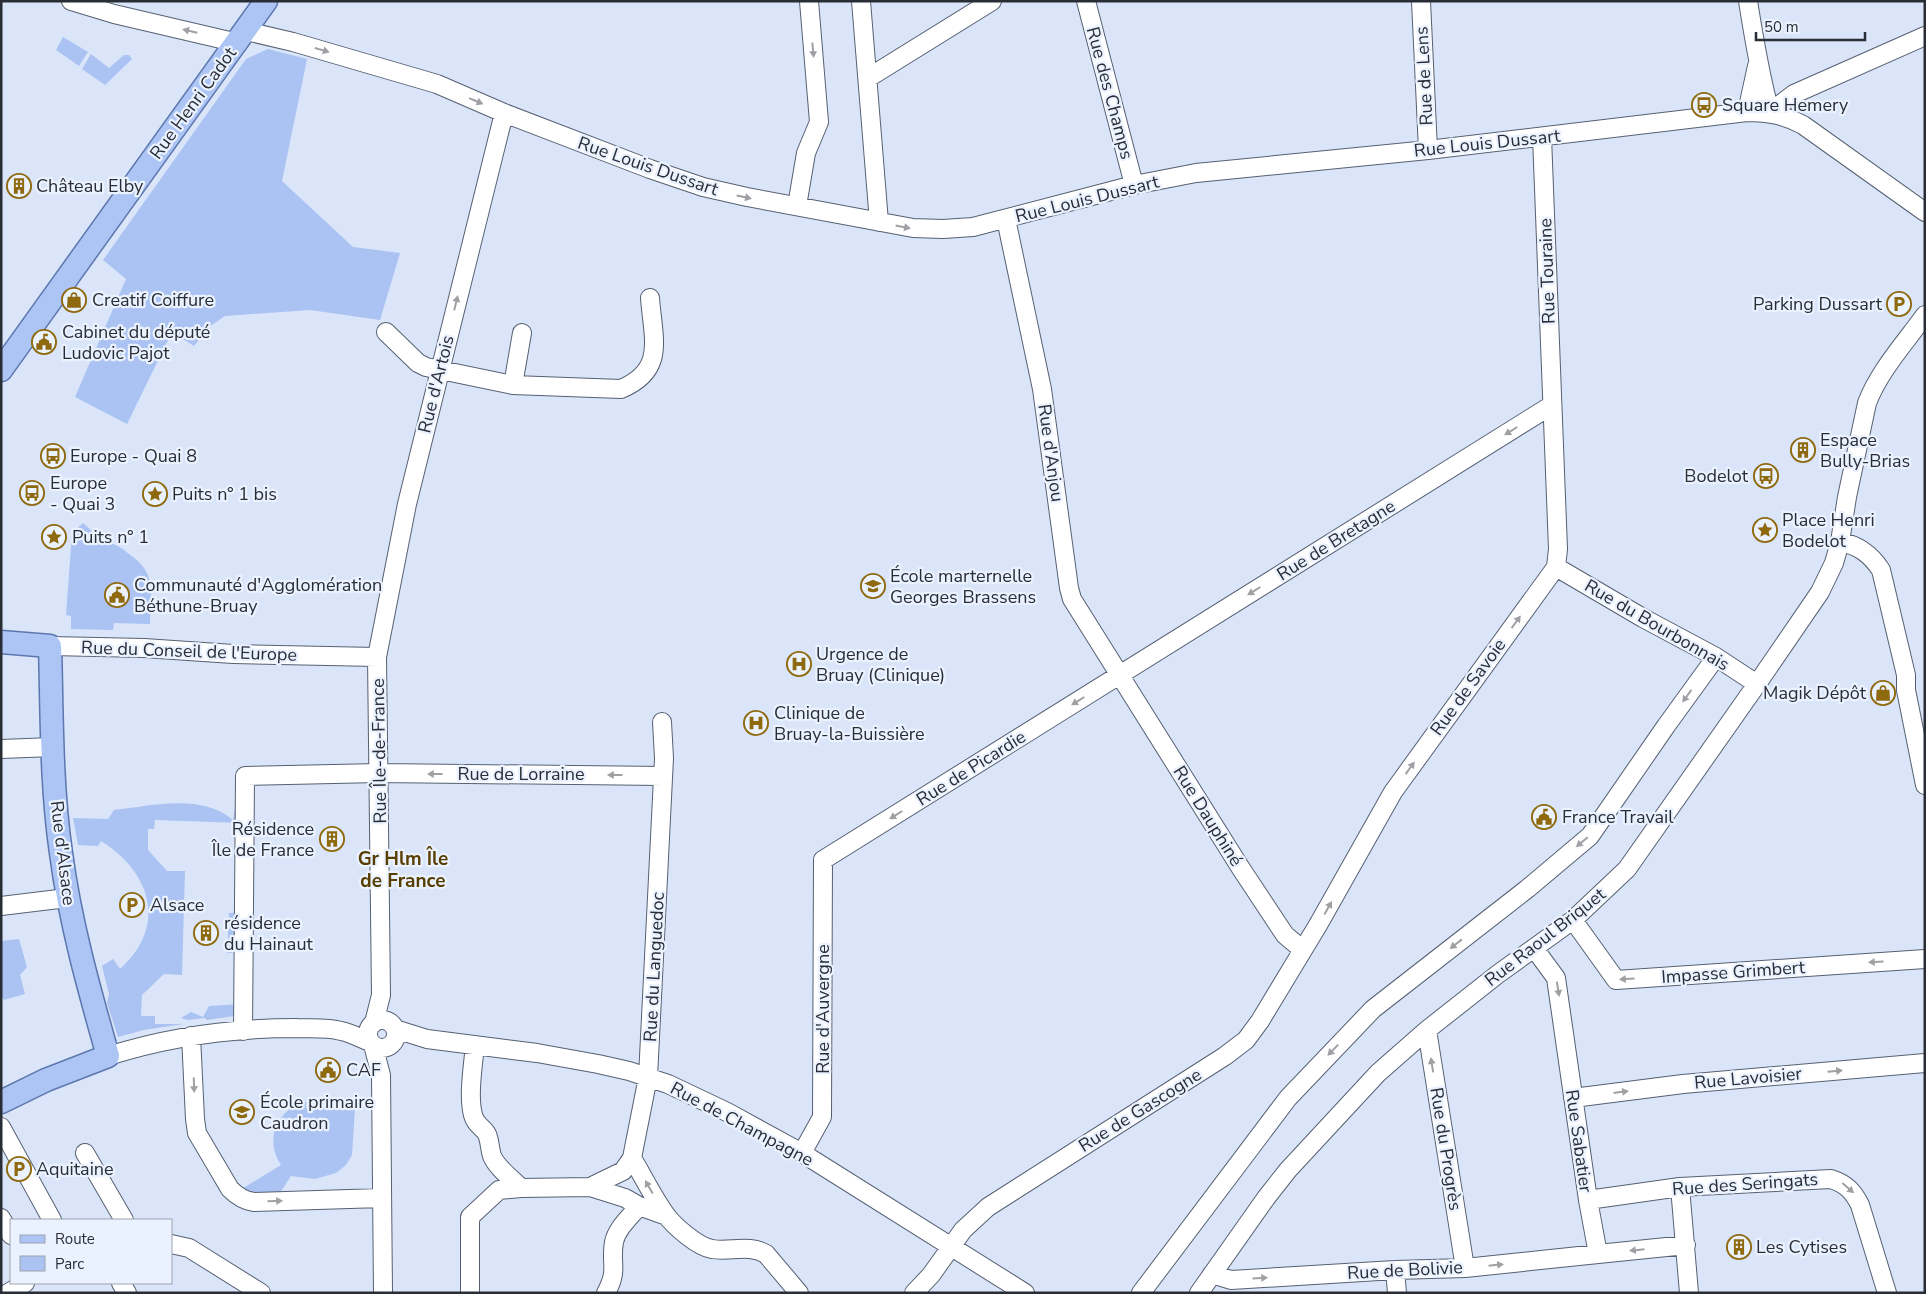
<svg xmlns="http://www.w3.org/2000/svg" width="1926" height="1294" viewBox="0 0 1926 1294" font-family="'Nunito Sans',sans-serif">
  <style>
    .green { fill: #aac3f2 }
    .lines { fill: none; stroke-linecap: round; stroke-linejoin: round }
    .minor-casing { stroke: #566072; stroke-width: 20 }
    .major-casing { stroke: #5c77ad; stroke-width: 25 }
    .minor { stroke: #fff; stroke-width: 18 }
    .major { stroke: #adc5f5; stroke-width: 22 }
    .oneway { fill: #9fa0a4 }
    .labels { text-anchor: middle; stroke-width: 4.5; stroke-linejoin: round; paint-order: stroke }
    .street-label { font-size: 18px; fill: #292d35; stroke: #ebf2ff }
    .poi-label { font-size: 18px; fill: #292d35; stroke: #ebf2ff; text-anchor: start }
    .neighbourhood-label { font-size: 19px; font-weight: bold; fill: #583e00; stroke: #ebf2ff }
  </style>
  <rect width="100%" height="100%" fill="#dae5fa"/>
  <!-- green -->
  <path class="green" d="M63,37L88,52L79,66L56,50Z
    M268,49L307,59L282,181L353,247L400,253L380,320L310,310L225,316L209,327L194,346L172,332L127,424L75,397L126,279L103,260L246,59Z
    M91,54L109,68L124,55H129L132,59L105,85L82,69Z
    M83,523L105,543C116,543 120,547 129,554C158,574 150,592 150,624L114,623L113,630L71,629V616L66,615L72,533Z
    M239,781L241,823L155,820L154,829H148V850L167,871H185L182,975L164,974L142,995L141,1016H155V1024H183L144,1030L118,1037L107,1003L109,994L102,966L113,959L120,969C168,926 151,872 101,841L98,846L78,845L73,818L108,819L114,810C152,806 201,793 233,820Z
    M229,913H235L236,953H227Z
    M19,939L27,967L20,975L25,994L4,1000L1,996V941Z
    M242,1004L241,1015L207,1020L205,1018L188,1020L181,1018L191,1012L203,1017L209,1006Z
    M306,1102V1108H355L352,1155L346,1165L336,1173L315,1179L291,1176L278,1196L246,1194L240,1190L281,1165C264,1140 277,1108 306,1102Z"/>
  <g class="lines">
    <defs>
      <path id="minor" d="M71,1L114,14L238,43
        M861,1L879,222
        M1086,1L1134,185
        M1421,1L1428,150
        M1748,1C1754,39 1760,76 1770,112
        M246,31L293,42L437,84L504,113L650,169L703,187L747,197L913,228L943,229L973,227L1134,185L1196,173L1428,150L1747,112C1769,112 1784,115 1803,125L1925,212
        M868,78L992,1
        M1747,112L1757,66
        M1770,112L1794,94L1925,36
        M797,206L806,153L819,122L809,1
        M1006,219L1042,389L1069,588L1072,599L1240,867L1285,935L1303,950
        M386,332L418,363L426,367L513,385L522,333
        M513,385L621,389C666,370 653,339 650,298
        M1840,542C1859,545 1871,555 1881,570L1906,675V690L1925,785
        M1556,567L1643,618L1716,657L1757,684
        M50,646L144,648L233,654L377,657
        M1,749L53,747
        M1,906L67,898
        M1573,920L1616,980L1925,959
        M1534,948L1556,978L1588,1200L1598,1254L1686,1245
        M368 1034a14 14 0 1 1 28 0a14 14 0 1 1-28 0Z
        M374,1023L381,995L377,657L407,504L504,113
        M395,1029L427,1039L537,1053L598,1064L629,1071L668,1084L727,1112L802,1153L1025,1293
        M1427,1030L1465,1268
        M243,1031L245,776L379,773L663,776
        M191,1036L195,1119L197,1133L230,1189C237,1196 244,1201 254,1202L381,1198
        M373,1045L381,1075L383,1293
        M108,1056C168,1037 232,1028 296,1028C310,1029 327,1027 341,1031C351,1033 360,1038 370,1042
        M1573,1098L1683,1084L1925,1063
        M1,1127L52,1220
        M85,1153L124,1220
        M802,1153L822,1117L823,860L1552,405
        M632,1158C643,1176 653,1197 666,1215C674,1226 698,1247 712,1249C730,1252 750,1244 766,1254L799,1293
        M590,1187L623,1171L632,1158L648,1077L664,758L662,722
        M1680,1187L1689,1293
        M521,1188L590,1187L625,1198L639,1206L667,1216
        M1588,1200L1680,1187L1831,1179C1846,1184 1853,1191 1860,1205L1887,1293
        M1,1218L11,1235
        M171,1244L189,1248L261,1293
        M1395,1270L1397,1293
        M1212,1274L1231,1280L1395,1270L1465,1268L1598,1254
        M121,1283L127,1293
        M8,1293L25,1283
        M470,1293V1217L499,1190L521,1188C512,1179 497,1168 492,1156C490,1150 490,1143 488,1137C486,1128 476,1127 473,1115C468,1096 473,1066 475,1045
        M606,1293C619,1269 610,1264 614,1242C617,1228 630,1217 639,1206
        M914,1293L931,1275L963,1230L988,1207L1225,1056L1246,1040L1260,1021L1318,925L1393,792L1556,567L1558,549L1542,137
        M1141,1293L1288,1098L1373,1009L1527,889L1590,836L1666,726L1716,657
        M1199,1293L1266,1198L1288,1170L1378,1073L1427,1030L1498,974L1573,920L1627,869L1757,684L1820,592L1834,563L1840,542L1847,497L1867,403C1879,371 1905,343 1925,315"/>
      <path id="major" d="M1,370L266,1
        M1,642L50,646C52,715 51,785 61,853C70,922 89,989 108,1056L46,1080L1,1102"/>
    </defs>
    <!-- minor casing -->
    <use href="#minor" class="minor-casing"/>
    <!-- major casing -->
    <use href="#major" class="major-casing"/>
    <!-- minor -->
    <use href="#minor" class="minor"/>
    <!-- major -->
    <use href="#major" class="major"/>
  </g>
  <!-- one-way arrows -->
  <defs><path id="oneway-solid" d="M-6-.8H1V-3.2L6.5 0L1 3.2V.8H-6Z" transform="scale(1.25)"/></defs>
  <g class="oneway">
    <use href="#oneway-solid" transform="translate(190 31) rotate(-167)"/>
    <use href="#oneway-solid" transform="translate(322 50) rotate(16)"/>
    <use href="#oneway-solid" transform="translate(813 50) rotate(85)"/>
    <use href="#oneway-solid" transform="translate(476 101) rotate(23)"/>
    <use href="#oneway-solid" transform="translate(744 197) rotate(12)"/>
    <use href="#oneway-solid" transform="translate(903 227) rotate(11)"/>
    <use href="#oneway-solid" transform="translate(456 303) rotate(-76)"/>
    <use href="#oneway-solid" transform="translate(1511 431) rotate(148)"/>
    <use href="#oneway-solid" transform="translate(1254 591) rotate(148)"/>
    <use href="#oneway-solid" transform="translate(1516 622) rotate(-54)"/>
    <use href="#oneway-solid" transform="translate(1687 696) rotate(126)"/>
    <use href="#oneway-solid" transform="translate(1078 701) rotate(148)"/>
    <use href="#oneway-solid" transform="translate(1410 768) rotate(-54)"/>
    <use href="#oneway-solid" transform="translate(435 774) rotate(-180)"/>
    <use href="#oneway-solid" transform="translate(615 775) rotate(-180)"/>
    <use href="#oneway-solid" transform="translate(896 815) rotate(148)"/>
    <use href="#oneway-solid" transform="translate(1582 842) rotate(140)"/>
    <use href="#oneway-solid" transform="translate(1328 908) rotate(-61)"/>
    <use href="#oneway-solid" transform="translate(1456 944) rotate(142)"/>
    <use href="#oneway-solid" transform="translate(1876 962) rotate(176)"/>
    <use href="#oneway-solid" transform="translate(1627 979) rotate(176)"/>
    <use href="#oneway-solid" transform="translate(1558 989) rotate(81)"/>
    <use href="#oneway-solid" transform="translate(1333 1050) rotate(134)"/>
    <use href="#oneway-solid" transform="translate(1432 1065) rotate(-99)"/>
    <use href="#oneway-solid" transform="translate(1835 1071) rotate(-5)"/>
    <use href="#oneway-solid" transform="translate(194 1085) rotate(88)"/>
    <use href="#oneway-solid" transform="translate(1621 1092) rotate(-7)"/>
    <use href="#oneway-solid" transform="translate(649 1187) rotate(-120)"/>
    <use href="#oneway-solid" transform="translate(1848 1188) rotate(41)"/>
    <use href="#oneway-solid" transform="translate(275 1201) rotate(-2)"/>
    <use href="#oneway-solid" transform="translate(1637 1250) rotate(174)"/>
    <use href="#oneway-solid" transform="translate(1496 1265) rotate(-6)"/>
    <use href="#oneway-solid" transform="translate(1260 1278) rotate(-3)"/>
  </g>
  <!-- icons -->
  <defs>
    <symbol id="bus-ring" viewBox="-11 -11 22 22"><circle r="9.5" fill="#ebf2ff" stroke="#8f690e" stroke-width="1.5"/><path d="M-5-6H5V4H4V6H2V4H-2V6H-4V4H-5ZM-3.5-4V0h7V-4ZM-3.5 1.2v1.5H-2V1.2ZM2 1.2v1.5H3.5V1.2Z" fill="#8f690e"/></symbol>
    <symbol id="building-ring" viewBox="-11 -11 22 22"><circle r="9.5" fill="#ebf2ff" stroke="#8f690e" stroke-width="1.5"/><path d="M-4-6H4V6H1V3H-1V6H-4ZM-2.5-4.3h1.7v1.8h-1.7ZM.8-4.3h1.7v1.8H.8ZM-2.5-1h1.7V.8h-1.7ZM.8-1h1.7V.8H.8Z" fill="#8f690e"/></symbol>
    <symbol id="shop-ring" viewBox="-11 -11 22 22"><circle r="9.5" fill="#ebf2ff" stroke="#8f690e" stroke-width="1.5"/><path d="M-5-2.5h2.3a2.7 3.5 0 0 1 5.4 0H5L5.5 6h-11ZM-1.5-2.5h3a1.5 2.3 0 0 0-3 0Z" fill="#8f690e"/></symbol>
    <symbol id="parking-ring" viewBox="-11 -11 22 22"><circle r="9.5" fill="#ebf2ff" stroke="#8f690e" stroke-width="1.5"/><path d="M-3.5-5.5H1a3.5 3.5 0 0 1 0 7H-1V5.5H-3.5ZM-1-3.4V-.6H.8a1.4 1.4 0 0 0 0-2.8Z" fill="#8f690e"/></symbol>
    <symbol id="civic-ring" viewBox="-11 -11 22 22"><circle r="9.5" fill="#ebf2ff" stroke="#8f690e" stroke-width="1.5"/><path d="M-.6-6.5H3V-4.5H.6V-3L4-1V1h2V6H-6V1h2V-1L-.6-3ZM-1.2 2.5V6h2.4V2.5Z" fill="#8f690e"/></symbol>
    <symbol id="sight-ring" viewBox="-11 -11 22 22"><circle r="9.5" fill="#ebf2ff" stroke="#8f690e" stroke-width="1.5"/><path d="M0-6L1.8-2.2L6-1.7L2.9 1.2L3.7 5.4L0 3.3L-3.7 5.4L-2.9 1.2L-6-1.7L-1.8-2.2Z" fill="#8f690e"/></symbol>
    <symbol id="school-ring" viewBox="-11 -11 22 22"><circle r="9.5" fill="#ebf2ff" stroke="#8f690e" stroke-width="1.5"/><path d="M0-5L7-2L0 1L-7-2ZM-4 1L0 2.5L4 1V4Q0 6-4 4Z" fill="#8f690e"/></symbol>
    <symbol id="hospital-ring" viewBox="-11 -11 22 22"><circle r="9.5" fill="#ebf2ff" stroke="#8f690e" stroke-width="1.5"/><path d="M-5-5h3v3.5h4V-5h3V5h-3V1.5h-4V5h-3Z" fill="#8f690e"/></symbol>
  </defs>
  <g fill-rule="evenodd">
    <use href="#bus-ring" x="1690" y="91" width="28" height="28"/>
    <use href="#building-ring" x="5" y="172" width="28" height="28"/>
    <use href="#shop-ring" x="60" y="286" width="28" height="28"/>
    <use href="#parking-ring" x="1885" y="290" width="28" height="28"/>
    <use href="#civic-ring" x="30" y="328" width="28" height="28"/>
    <use href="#building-ring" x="1789" y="436" width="28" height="28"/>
    <use href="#bus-ring" x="39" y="442" width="28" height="28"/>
    <use href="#bus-ring" x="1752" y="462" width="28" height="28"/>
    <use href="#bus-ring" x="18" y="479" width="28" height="28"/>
    <use href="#sight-ring" x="141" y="480" width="28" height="28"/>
    <use href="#sight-ring" x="1751" y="516" width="28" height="28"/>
    <use href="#sight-ring" x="40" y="523" width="28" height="28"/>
    <use href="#school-ring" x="859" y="572" width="28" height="28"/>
    <use href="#civic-ring" x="103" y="581" width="28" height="28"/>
    <use href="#hospital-ring" x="785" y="650" width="28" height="28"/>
    <use href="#shop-ring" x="1869" y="679" width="28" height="28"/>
    <use href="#hospital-ring" x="742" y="709" width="28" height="28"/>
    <use href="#civic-ring" x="1530" y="803" width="28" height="28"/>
    <use href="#building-ring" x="318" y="825" width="28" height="28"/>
    <use href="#parking-ring" x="118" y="891" width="28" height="28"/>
    <use href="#building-ring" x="192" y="919" width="28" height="28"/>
    <use href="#civic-ring" x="314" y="1056" width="28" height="28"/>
    <use href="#school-ring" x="228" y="1098" width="28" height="28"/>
    <use href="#parking-ring" x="5" y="1155" width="28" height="28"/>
    <use href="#building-ring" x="1725" y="1233" width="28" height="28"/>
  </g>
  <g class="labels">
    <!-- street labels -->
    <g class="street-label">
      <text transform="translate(1424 76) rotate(-93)" y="6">Rue de Lens</text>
      <text transform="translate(1110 93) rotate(75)" y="6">Rue des Champs</text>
      <text transform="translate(193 103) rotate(-54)" y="6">Rue Henri Cadot</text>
      <text transform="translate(1487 143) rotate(-6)" y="6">Rue Louis Dussart</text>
      <text transform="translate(648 166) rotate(19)" y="6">Rue Louis Dussart</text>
      <text transform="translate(1087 199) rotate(-14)" y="6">Rue Louis Dussart</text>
      <text transform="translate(1547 271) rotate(-92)" y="6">Rue Touraine</text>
      <text transform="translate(436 384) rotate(-76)" y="6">Rue d'Artois</text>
      <text transform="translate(1051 453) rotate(82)" y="6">Rue d'Anjou</text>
      <text transform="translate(1336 540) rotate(-32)" y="6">Rue de Bretagne</text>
      <text transform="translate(1657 625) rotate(30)" y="6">Rue du Bourbonnais</text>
      <text transform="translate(189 651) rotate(2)" y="6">Rue du Conseil de l'Europe</text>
      <text transform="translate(1468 687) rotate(-54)" y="6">Rue de Savoie</text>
      <text transform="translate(379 751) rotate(-91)" y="6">Rue Île-de-France</text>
      <text transform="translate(971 768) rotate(-32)" y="6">Rue de Picardie</text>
      <text x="521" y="780">Rue de Lorraine</text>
      <text transform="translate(1208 816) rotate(58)" y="6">Rue Dauphiné</text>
      <text transform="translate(63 853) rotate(83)" y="6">Rue d'Alsace</text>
      <text transform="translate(1545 937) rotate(-38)" y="6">Rue Raoul Briquet</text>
      <text transform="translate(654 967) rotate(-87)" y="6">Rue du Languedoc</text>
      <text transform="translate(1733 972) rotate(-4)" y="6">Impasse Grimbert</text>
      <text transform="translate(823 1009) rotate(-90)" y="6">Rue d'Auvergne</text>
      <text transform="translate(1748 1078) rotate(-5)" y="6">Rue Lavoisier</text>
      <text transform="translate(1140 1110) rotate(-32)" y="6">Rue de Gascogne</text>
      <text transform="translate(742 1124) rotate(28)" y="6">Rue de Champagne</text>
      <text transform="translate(1579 1141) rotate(82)" y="6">Rue Sabatier</text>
      <text transform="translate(1446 1149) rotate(81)" y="6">Rue du Progrès</text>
      <text transform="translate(1745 1184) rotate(-4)" y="6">Rue des Seringats</text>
      <text transform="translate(1405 1270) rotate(-3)" y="6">Rue de Bolivie</text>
    </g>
    <!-- poi labels -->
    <g class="poi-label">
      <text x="1722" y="111">Square Hemery</text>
      <text x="36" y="192">Château Elby</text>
      <text x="92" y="306">Creatif Coiffure</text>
      <text x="1882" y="310" text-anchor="end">Parking Dussart</text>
      <text x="62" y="338">Cabinet du député<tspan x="62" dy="21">Ludovic Pajot</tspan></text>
      <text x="1820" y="446">Espace<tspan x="1820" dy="21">Bully-Brias</tspan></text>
      <text x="70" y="462">Europe - Quai 8</text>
      <text x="1748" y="482" text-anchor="end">Bodelot</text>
      <text x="50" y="489">Europe<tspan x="50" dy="21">- Quai 3</tspan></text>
      <text x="172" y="500">Puits n° 1 bis</text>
      <text x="1782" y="526">Place Henri<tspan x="1782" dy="21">Bodelot</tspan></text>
      <text x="72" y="543">Puits n° 1</text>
      <text x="890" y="582">École marternelle<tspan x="890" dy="21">Georges Brassens</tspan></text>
      <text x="134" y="591">Communauté d'Agglomération<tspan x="134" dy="21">Béthune-Bruay</tspan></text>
      <text x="816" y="660">Urgence de<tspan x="816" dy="21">Bruay (Clinique)</tspan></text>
      <text x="1866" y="699" text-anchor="end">Magik Dépôt</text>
      <text x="774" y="719">Clinique de<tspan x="774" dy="21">Bruay-la-Buissière</tspan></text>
      <text x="1562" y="823">France Travail</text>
      <text x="314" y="835" text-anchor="end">Résidence<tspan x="314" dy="21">Île de France</tspan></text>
      <text x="150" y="911">Alsace</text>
      <text x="224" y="929">résidence<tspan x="224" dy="21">du Hainaut</tspan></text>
      <text x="346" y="1076">CAF</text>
      <text x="260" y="1108">École primaire<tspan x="260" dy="21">Caudron</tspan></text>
      <text x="36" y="1175">Aquitaine</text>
      <text x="1756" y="1253">Les Cytises</text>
    </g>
    <!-- neighbourhood labels -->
    <g class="neighbourhood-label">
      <text x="403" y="865">Gr Hlm Île<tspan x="403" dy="22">de France</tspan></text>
    </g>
  </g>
  <!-- border -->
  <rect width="1926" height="1294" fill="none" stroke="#292d35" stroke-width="5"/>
  <!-- legend -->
  <rect x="10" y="1219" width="162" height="65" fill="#ebf2ff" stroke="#9da3ae"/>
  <rect x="20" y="1235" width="25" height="8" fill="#adc5f5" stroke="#9da3ae"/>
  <text x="55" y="1244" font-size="15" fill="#292d35">Route</text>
  <rect x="20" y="1256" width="25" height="15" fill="#aac3f2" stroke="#9da3ae"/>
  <text x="55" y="1269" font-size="15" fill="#292d35">Parc</text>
  <!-- scale -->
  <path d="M1756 32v8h109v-8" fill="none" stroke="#292d35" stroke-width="2.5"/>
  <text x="1764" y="32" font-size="15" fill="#292d35" stroke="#ebf2ff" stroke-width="4" paint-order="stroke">50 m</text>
</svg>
